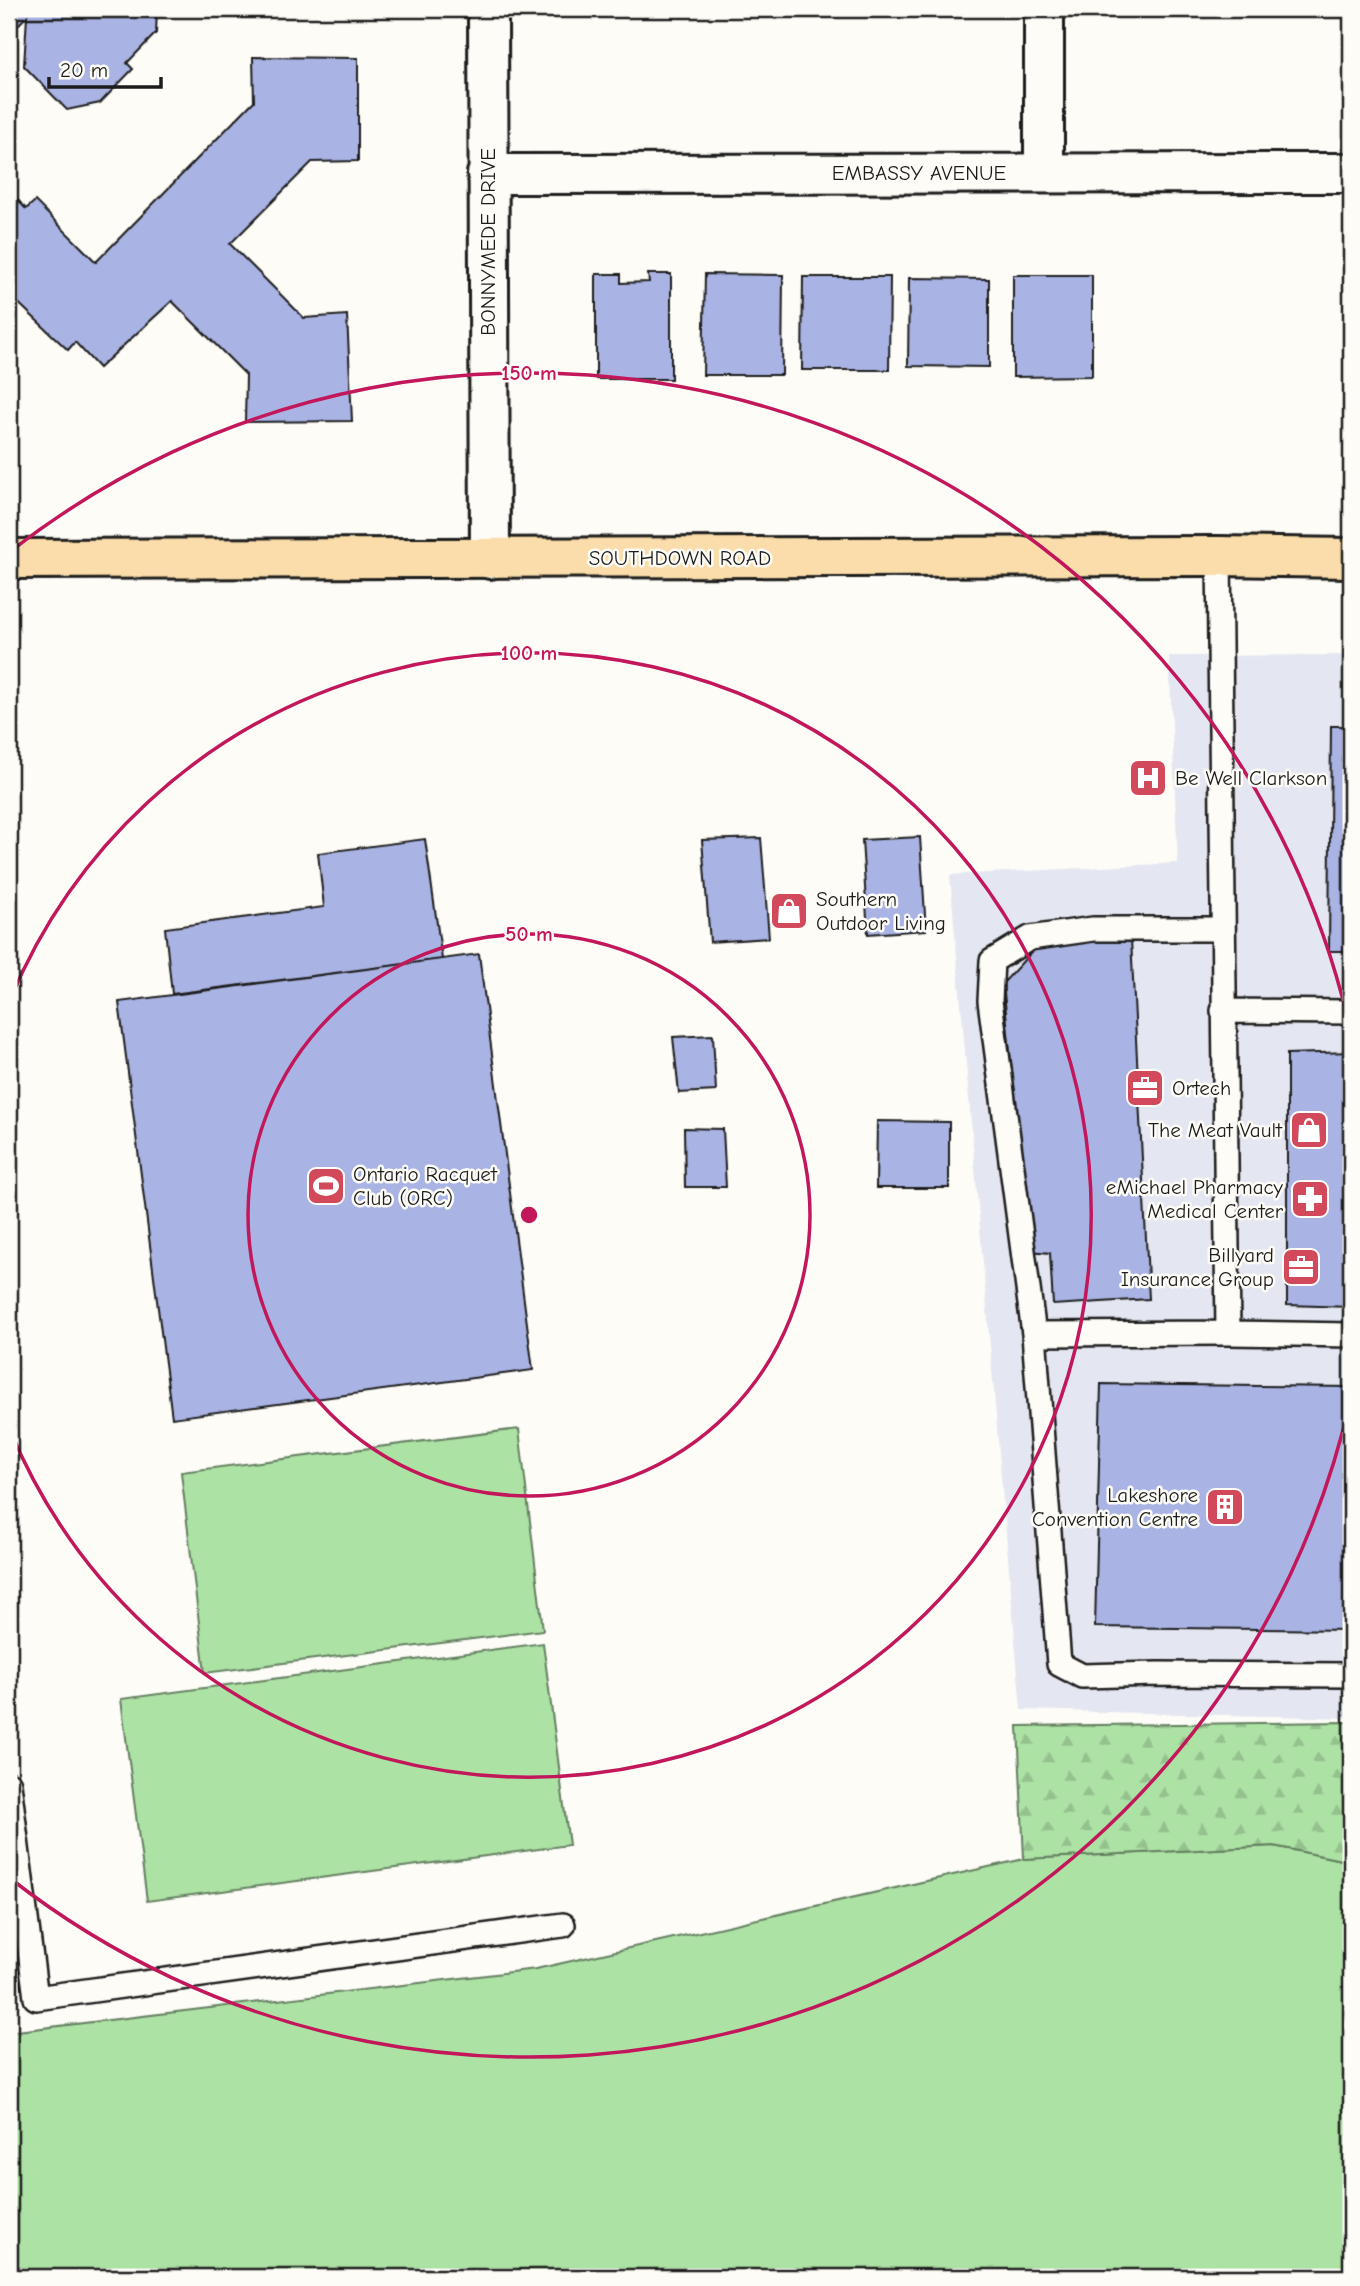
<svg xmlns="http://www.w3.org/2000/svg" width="1360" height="2286" viewBox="0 0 1360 2286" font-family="'Comic Neue',sans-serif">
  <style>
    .built { fill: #e4e6f1 }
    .green { fill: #ade2a5; stroke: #647f60; stroke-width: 2 }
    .forest { fill: url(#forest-firs); stroke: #647f60; stroke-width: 2 }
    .building { fill: #aab4e4; stroke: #1c1c1c; stroke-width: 2 }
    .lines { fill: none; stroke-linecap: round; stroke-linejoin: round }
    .lane-casing { stroke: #1c1c1c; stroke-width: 28 }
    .street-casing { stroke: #1c1c1c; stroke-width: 44 }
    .primary-casing { stroke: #1c1c1c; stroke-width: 44 }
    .lane { stroke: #fdfcf7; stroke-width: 23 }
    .street { stroke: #fdfcf7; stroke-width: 38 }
    .primary { stroke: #faddab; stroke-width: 38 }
    .ring { fill: none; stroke: #c2185b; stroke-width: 3.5 }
    .labels { text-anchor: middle; stroke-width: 5; stroke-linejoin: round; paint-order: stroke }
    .street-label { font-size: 21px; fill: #1c1c1c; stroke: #fdfcf7 }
    .poi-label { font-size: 21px; fill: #1c1c1c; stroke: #fdfcf7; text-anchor: start }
    .centre { fill: #c2185b; stroke: #fdfcf7; stroke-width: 3.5 }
    .ring-label { font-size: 21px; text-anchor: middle; font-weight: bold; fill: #c2185b; stroke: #fdfcf7; stroke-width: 5; stroke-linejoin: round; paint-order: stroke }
  </style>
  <defs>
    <pattern id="forest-firs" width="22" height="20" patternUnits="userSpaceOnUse" patternTransform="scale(1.75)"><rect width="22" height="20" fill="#ade2a5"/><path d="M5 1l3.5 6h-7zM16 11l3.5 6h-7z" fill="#94c18d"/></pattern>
  </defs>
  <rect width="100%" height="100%" fill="#fdfcf7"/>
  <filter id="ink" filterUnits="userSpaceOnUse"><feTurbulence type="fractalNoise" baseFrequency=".0143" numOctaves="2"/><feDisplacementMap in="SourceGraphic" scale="14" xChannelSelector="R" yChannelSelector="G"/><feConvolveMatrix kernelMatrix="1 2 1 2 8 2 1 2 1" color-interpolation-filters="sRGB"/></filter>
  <g filter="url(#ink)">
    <!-- built -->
    <path class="built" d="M1351,655V1718L1021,1710L950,875L1178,863L1169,656Z"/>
    <!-- green -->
    <path class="green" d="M519,1429L543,1630L205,1673L181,1472Z
      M543,1643L569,1845L147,1901L121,1699Z
      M1274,1846L1351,1862V2277H9V2032L536,1969L1024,1859Z"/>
    <!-- forest -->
    <path class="forest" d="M1351,1722V1862L1274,1846L1024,1859L1018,1726Z"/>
    <!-- building -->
    <path class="building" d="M9,9H157L156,33L127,63L133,69L100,103L67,110L24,66L27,16L16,27L9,20Z
      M253,57L358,58V161L312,162L230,244L304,318L347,315L352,421L245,422L246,375L172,301L99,368L75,342L68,350L9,294V190L26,209L35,201L96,262L254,101Z
      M596,274H621V283L649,282L648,274H671V379H596Z
      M705,274L783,275L782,375H703Z
      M1013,275H1092V376L1013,377Z
      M803,277H890L889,370H802Z
      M909,278L989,279V367L908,366Z
      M1331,726H1351V951H1329Z
      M920,837L926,930L868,934L862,840Z
      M761,838L769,938L710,942L702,840Z
      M425,839L442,959L172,994L165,928L324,907L318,853Z
      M1131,939L1149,1299L1053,1305L1050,1253L1030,1251L1003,983L1039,944Z
      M479,954L533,1370L172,1418L119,1002Z
      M713,1035L716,1091L679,1093L673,1037Z
      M1351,1052V1307L1287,1305V1054Z
      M877,1121L949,1122V1188H876Z
      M684,1128L723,1129L726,1187H685Z
      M1101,1384L1351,1387V1630L1095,1627Z"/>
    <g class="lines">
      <defs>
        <path id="lane" d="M1219,556L1228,1333
          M1222,929H1093L1030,938L992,961L990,1001L1034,1334L1059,1664L1082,1676L1157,1674L1351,1675
          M1223,1011L1351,1012
          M1034,1334L1228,1333L1351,1335
          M9,1784L36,1998L563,1925"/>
        <path id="street" d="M488,9L490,559
          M1044,9V173
          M487,174L1351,173"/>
        <path id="primary" d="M9,559L1219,556L1351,558"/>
      </defs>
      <!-- lane casing -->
      <use href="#lane" class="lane-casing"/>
      <!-- street casing -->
      <use href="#street" class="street-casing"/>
      <!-- primary casing -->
      <use href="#primary" class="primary-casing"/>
      <!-- lane -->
      <use href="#lane" class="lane"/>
      <!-- street -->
      <use href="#street" class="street"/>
      <!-- primary -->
      <use href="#primary" class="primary"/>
    </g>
  </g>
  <!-- distance rings -->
  <g class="ring">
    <circle cx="529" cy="1215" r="281"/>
    <path d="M10 1000A562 562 0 1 1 10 1430"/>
    <path d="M1351 1397A842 842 0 0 1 11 1879M11 551A842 842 0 0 1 1351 1033"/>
  </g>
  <!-- icons -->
  <defs>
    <symbol id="hospital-square" viewBox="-11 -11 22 22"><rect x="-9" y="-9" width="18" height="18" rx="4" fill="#d1495b" stroke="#fdfcf7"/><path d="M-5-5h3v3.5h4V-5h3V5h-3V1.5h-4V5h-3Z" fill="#fff"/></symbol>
    <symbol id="shop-square" viewBox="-11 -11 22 22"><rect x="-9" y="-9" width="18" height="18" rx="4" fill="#d1495b" stroke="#fdfcf7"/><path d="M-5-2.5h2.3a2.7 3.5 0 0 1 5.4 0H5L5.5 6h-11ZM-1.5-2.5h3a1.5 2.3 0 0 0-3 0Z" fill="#fff"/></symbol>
    <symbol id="office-square" viewBox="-11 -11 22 22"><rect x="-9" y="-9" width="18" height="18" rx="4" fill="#d1495b" stroke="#fdfcf7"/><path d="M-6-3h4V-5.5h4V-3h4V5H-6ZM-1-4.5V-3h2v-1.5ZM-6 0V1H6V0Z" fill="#fff"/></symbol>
    <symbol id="stadium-square" viewBox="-11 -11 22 22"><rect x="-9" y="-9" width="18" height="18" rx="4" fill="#d1495b" stroke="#fdfcf7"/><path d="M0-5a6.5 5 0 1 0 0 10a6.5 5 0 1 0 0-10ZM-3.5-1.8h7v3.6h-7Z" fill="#fff"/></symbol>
    <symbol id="pharmacy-square" viewBox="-11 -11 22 22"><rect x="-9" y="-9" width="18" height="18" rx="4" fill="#d1495b" stroke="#fdfcf7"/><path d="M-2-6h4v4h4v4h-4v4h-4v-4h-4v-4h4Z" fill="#fff"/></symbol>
    <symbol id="building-square" viewBox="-11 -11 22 22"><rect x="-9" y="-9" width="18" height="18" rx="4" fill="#d1495b" stroke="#fdfcf7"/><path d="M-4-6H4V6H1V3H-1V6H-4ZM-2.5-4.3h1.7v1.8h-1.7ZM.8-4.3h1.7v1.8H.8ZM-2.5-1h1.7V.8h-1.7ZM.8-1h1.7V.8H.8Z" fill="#fff"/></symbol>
  </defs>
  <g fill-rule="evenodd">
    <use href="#hospital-square" x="1126" y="756" width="44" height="44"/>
    <use href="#shop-square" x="767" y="889" width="44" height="44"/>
    <use href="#office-square" x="1123" y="1066" width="44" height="44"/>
    <use href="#shop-square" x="1287" y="1108" width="44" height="44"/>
    <use href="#stadium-square" x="304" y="1164" width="44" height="44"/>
    <use href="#pharmacy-square" x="1288" y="1177" width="44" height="44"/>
    <use href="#office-square" x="1279" y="1245" width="44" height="44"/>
    <use href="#building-square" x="1203" y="1485" width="44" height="44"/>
  </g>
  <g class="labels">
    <!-- street labels -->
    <g class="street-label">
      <text x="919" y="180">EMBASSY AVENUE</text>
      <text transform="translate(488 242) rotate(-90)" y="7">BONNYMEDE DRIVE</text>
      <text x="680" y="565">SOUTHDOWN ROAD</text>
    </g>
    <!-- poi labels -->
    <g class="poi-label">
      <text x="1175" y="785">Be Well Clarkson</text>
      <text x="816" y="906">Southern<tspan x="816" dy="24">Outdoor Living</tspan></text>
      <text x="1172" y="1095">Ortech</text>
      <text x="1282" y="1137" text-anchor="end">The Meat Vault</text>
      <text x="353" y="1181">Ontario Racquet<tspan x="353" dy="24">Club (ORC)</tspan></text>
      <text x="1283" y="1194" text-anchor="end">eMichael Pharmacy<tspan x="1283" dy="24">Medical Center</tspan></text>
      <text x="1274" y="1262" text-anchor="end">Billyard<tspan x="1274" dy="24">Insurance Group</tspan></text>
      <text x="1198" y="1502" text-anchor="end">Lakeshore<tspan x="1198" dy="24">Convention Centre</tspan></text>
    </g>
  </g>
  <circle cx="529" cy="1215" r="10" class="centre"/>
  <g class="ring-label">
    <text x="529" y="380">150 m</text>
    <text x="529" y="660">100 m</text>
    <text x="529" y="941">50 m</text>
  </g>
  <!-- margin -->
  <rect width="1360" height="2286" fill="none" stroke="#fdfcf7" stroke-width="35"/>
  <rect x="18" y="18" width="1325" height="2251" fill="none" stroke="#1c1c1c" stroke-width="2.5" filter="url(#ink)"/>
  <!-- scale -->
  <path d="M49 77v10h112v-10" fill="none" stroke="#1c1c1c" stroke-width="3.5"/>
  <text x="60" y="77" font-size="21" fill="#1c1c1c" stroke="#fdfcf7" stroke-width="5" paint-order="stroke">20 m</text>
</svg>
